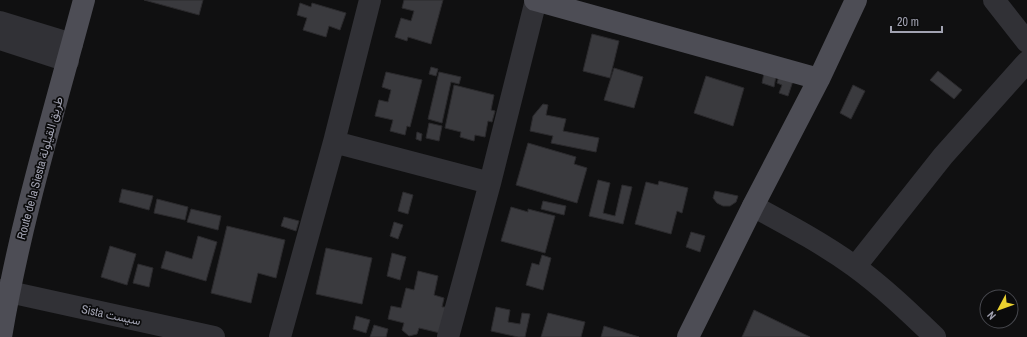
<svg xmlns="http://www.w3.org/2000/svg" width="1027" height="337" viewBox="0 0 1027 337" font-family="'Archivo Narrow',Vazirmatn,sans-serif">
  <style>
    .building { fill: #3a3a3e; stroke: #2b2a2d }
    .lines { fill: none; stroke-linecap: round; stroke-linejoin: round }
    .minor { stroke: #313136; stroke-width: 22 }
    .major { stroke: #4d4d55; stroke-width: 22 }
    .labels { text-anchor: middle; stroke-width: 3.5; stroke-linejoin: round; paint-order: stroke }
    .street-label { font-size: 12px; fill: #a2a3b2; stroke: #0b0b0c }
  </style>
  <rect width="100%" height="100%" fill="#101011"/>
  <!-- building -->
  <path class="building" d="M144,0H203L199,15Z
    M404,0H443L431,44L408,37L407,41L395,37L401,18L411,21L414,11L402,8Z
    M300,3L311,7L312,3L346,13L340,30L329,26L326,37L303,30L307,18L297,15Z
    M592,34L619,41L610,78L583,71Z
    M431,67L438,69L436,76L429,74Z
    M614,68L643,77L634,108L604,100Z
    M938,71L962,90L954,99L930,80Z
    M386,72L422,80L410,127L407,126L405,135L390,131L393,120L375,116L379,100L388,102L391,90L382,87Z
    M439,72L461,77L459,84L451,82L442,123L428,119Z
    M764,73L776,76L774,87L762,83Z
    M706,76L744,88L733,126L694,113Z
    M779,76L793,81L788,96L779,93L782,85L777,83Z
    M454,85L494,95L491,110L495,111L492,122L488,121L485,137L475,135L474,141L460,137L461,132L445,128Z
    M853,85L865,91L851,119L840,113Z
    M543,104L548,105L546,115L566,119L563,131L599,138L596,152L551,143L553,136L530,131L533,116Z
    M429,123L442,126L439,141L426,138Z
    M417,132L422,134L421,141L416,139Z
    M528,143L576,157L574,164L587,168L577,203L516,185Z
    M598,180L610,183L603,213L615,216L622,185L632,187L623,224L589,216Z
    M659,181L688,188L682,213L677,211L671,234L635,224L646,182L658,185Z
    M122,189L153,196L149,210L119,202Z
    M715,191L738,196L736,202L730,206H723L717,203L713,198Z
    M403,192L413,195L408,214L398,211Z
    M157,199L188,207L185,220L154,213Z
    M543,201L566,206L564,215L541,209Z
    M511,207L528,212V209L555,216L545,253L501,241Z
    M191,209L221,216L218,230L187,222Z
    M284,217L299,221L296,231L281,226Z
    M394,222L403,225L398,239L390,236Z
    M227,226L285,240L276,278L258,273L251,303L211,293Z
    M691,232L705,236L700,252L686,247Z
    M198,236L217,242L206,281L161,268L166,251L192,259Z
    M110,246L136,254L127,285L101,277Z
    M326,248L372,258L362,304L316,294Z
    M392,253L406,257L400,280L387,276Z
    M542,255L551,258L543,290L526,285L532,263L539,265Z
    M138,264L153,268L149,287L133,283Z
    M418,271L438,276L434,295L444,298L442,307H446L440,333L419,328L417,334L409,336L402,330L404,323L388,319L391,306L401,308L406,288L414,290Z
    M496,307L510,310L508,322L520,324L522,313L530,314L525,337H518L491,331Z
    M754,310L810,337H742Z
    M548,313L585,322L581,337H541Z
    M356,316L370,320L366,333L353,329Z
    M374,325L388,329L386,337H370Z
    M604,326L639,337H601Z"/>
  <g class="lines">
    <!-- minor -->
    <path class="minor" d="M994,0L1027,42
      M0,22L72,44
      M0,39L68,61
      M334,142L490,183
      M753,206C788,225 822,243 854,266C883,287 909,312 935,337
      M855,267L943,156L1027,62
      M0,290L214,337
      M280,337L334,142L370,0
      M448,337L490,183L536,0"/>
    <!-- major -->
    <path class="major" d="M535,0L819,79
      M1,337C20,223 54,112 84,0
      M688,337L753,206L819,79L856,0"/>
  </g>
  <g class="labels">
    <!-- street labels -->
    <g class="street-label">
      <text transform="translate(40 168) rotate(-75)" y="4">Route de la Siesta طريق القيلولة</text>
      <text transform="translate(111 315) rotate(12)" y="4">Sista سيست</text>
    </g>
  </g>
  <!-- north arrow -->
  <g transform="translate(999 309) rotate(229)"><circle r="19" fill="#0b0b0c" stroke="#47484e"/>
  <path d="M0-3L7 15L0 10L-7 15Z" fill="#ead12f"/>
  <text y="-6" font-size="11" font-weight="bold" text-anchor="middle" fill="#a2a3b2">N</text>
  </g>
  <!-- scale -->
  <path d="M891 26v6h51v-6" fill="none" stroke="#a2a3b2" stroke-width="2"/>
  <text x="897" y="26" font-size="12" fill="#a2a3b2" stroke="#0b0b0c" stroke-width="3" paint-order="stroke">20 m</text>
</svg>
